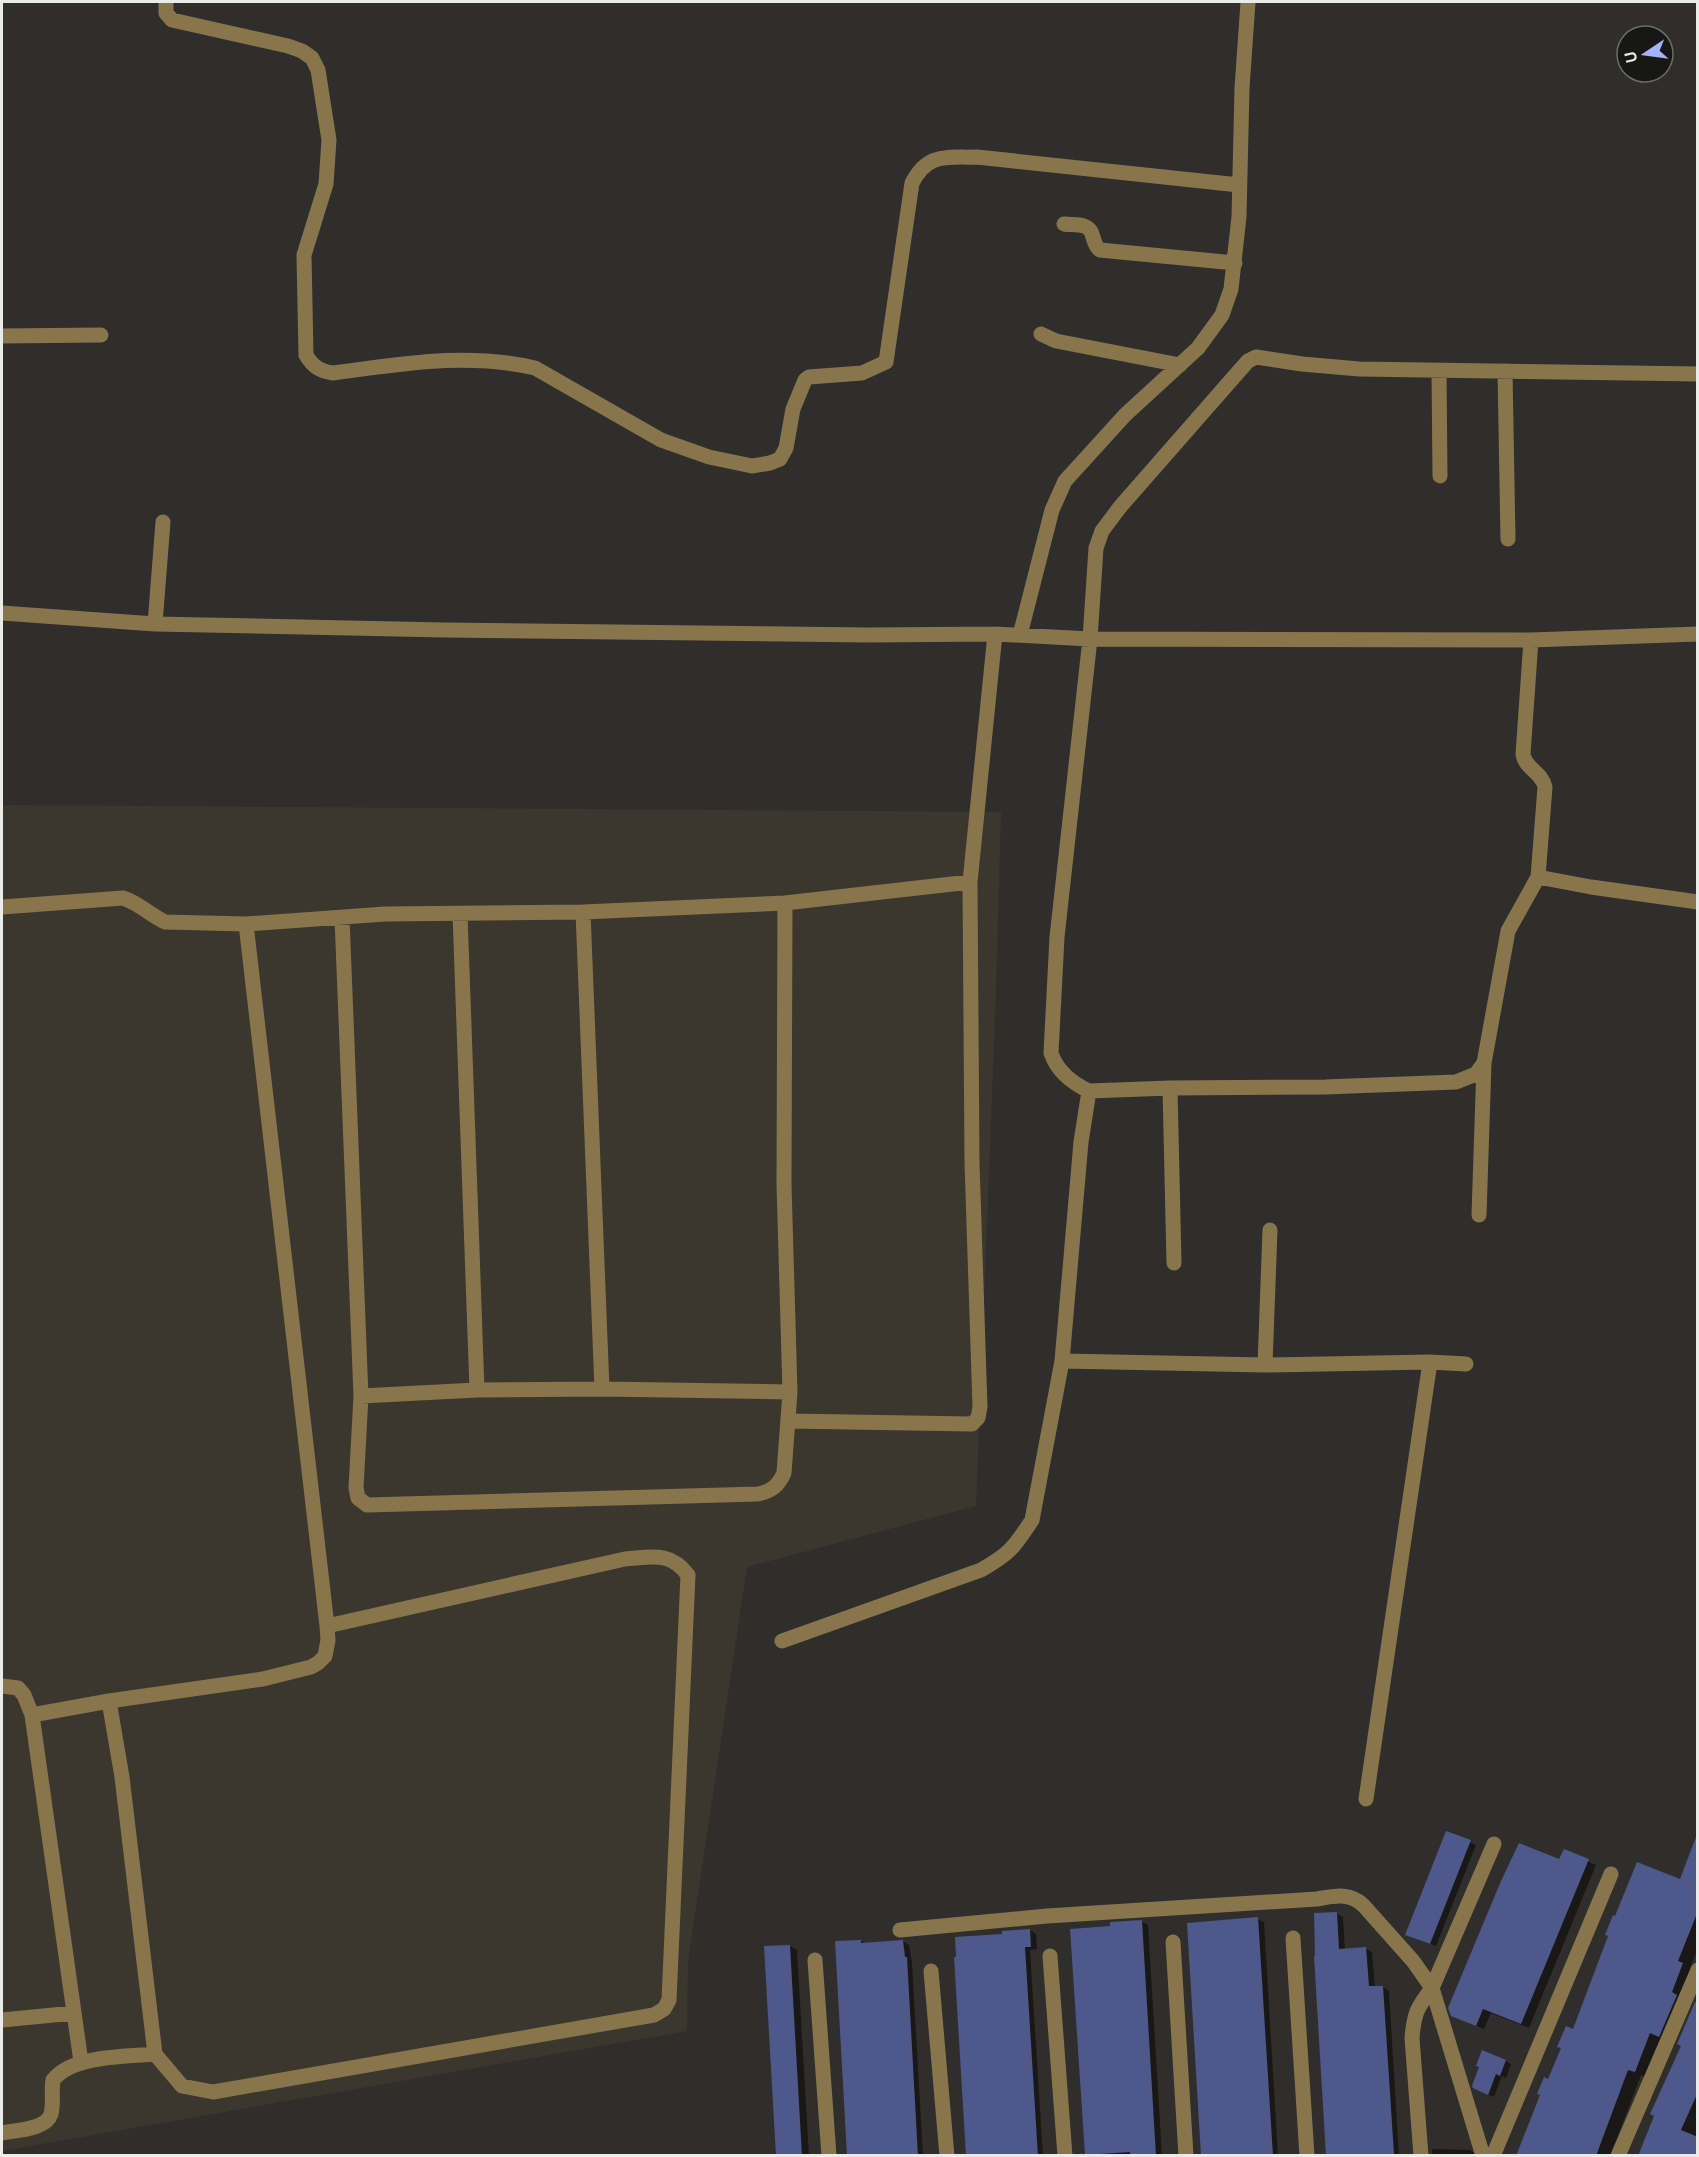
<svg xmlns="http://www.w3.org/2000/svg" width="1699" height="2157" viewBox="0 0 1699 2157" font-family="'DM Sans',sans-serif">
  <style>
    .built { fill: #3b372f }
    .shadow { fill: #0007 }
    .building { fill: #4e588a }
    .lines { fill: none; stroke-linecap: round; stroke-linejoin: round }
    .minor { stroke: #89754b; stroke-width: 15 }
  </style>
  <rect width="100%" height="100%" fill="#2f2e2c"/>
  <!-- built -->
  <path class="built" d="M2,805L1001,812L996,992L976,1506L747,1567L688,1961L687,2031L2,2151Z"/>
  <!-- shadow -->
  <path class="shadow" d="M1470,1842L1476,1845L1436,1946L1413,1938Z
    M1564,1851L1596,1865L1529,2028L1491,2013L1484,2029L1460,2019L1560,1861Z
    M1687,1866L1698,1870V1948L1690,1968L1695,1971L1647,2078L1641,2075L1612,2151L1621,2156H1516L1574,2031L1681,1881Z
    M1336,1913L1343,1917L1345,1950L1366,1949L1372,1952L1375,1988L1383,1987L1389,1991L1399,2156H1328Z
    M1257,1919L1264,1922L1278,2156H1203Z
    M1141,1921L1148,1925L1162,2156H1087L1072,1930L1111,1928Z
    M1030,1930L1036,1934L1037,1949L1030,1950L1043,2156H968L1003,1935Z
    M861,1941L866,1944L903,1941L909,1945L912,1962L923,2156H848Z
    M790,1946L797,1950L809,2156H778L766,1947Z
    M1698,2000V2156H1639L1683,2046L1678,2044Z
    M1506,2061L1511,2064L1506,2078L1502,2076L1494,2097L1480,2091Z
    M1432,2149L1470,2150L1479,2156H1432Z"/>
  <!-- building -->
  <path class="building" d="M1446,1831L1471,1840L1430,1944L1405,1935Z
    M1696,1837L1698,1911L1678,1961L1683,1963L1672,1992L1677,1995L1659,2037L1650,2033L1635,2072L1628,2070L1596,2156H1516L1540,2095L1537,2094L1544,2077L1548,2079L1561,2048L1557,2047L1566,2026L1573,2029L1608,1936L1605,1935L1613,1915L1615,1916L1637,1862L1680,1879Z
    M1519,1843L1559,1859L1564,1849L1589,1859L1521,2024L1483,2009L1476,2026L1451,2016L1448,2008L1501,1881Z
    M1337,1912L1339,1949L1366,1947L1369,1986H1383L1394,2154L1326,2156L1314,1956H1315L1314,1913Z
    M1258,1917L1273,2156H1201L1187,1923Z
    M1142,1920L1156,2156H1130V2152L1085,2155L1070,1929L1110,1926V1922Z
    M1030,1929L1031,1947H1025L1038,2156H966L954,1957H956L955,1937L1002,1934V1931Z
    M861,1940V1943L903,1940L905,1957H907L918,2156H847L835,1941Z
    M790,1945L802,2156H776L764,1946Z
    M1695,2002L1698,2004V2092L1681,2130L1698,2137V2156H1638L1654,2116L1650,2114L1681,2046L1677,2044Z
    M1482,2050L1506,2060L1500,2076L1496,2074L1488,2095L1473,2088L1472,2086L1479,2067L1476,2066Z"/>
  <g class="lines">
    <!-- minor -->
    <path class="minor" d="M166,2V13L172,20L288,46L302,51L312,58L318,70L329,140L326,184L304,255L306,355C313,367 320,371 333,373C402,364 466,352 535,368L661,440L709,457L752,466L770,463L780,459L786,448L793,409L805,380L809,377L862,373L886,362L912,183C928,152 947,158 977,157L1239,185
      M1064,224C1070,225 1078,224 1084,226C1096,230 1091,244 1100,250L1235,263
      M1041,334L1056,341L1180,365
      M2,336L101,335
      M1439,371L1440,476
      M1505,371L1508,539
      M2,613L155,624L444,630L869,635L995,634L1090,639L1531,640L1698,634
      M155,624L163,522
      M1020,635L1052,510L1065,481L1125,415L1198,348L1222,315L1231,289L1239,217L1242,88L1248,2
      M1531,640L1523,754C1525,769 1542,772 1545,787L1538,877L1508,931L1484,1063L1476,1074L1456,1082L1325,1087L1170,1088L1089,1091C1072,1083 1057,1071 1051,1053L1057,937L1090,639L1096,548L1102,531L1120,507L1240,370L1248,361L1256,357L1302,364L1359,369L1698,374
      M1538,877L1591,887L1698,902
      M2,907L123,898C139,903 150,915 165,922L246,924L385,914L583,912L785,903L970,882
      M583,912L602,1389L790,1392
      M460,914L477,1390L602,1389
      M342,918L361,1396L477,1390
      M246,924L327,1626
      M1170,1088L1174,1263
      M1479,1215L1484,1063
      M1062,1361L1265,1365L1430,1362L1466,1364
      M1265,1365L1270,1230
      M361,1396L356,1488L358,1498L367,1505L758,1494C772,1491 778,1486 784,1473L790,1392L784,1184L785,903
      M788,1421L972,1424L978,1418L980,1407L972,1163L970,882L995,634
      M782,1641L981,1570C1009,1554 1014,1548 1032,1520L1062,1361L1081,1142L1089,1091
      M2,1686L18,1688L24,1695L32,1715L81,2062
      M32,1715L109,1701L263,1679L311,1667L318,1663L325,1656L328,1640L327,1626L625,1559C652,1557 670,1551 688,1575L669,2000L664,2009L654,2015L213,2092L182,2086L155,2054L122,1777L109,1701
      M1366,1799L1430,1362
      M900,1930L1047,1916L1317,1899C1334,1896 1351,1892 1364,1906L1413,1961L1432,1988L1483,2156
      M1293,1938L1307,2156
      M1173,1942L1186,2156
      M1050,1956L1065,2156
      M815,1960L829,2156
      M931,1971L947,2156
      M2,2020L74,2013
      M2,2133C15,2130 46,2130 51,2114C54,2104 51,2091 53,2080C73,2055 125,2057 155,2054
      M1421,2156L1412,2038C1414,2013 1417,2008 1432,1988L1494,1844
      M1493,2156L1611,1874
      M1618,2156L1698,1970"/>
  </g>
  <!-- border -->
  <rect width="1699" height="2157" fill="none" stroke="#ebebe9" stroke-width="6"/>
  <!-- north arrow -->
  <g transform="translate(1645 54) rotate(257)"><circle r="28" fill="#171715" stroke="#6c6c6a" stroke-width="1.5"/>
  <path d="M0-4.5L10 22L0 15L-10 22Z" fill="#a3b2fd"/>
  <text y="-9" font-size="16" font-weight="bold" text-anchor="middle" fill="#ebebe9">U</text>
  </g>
</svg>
